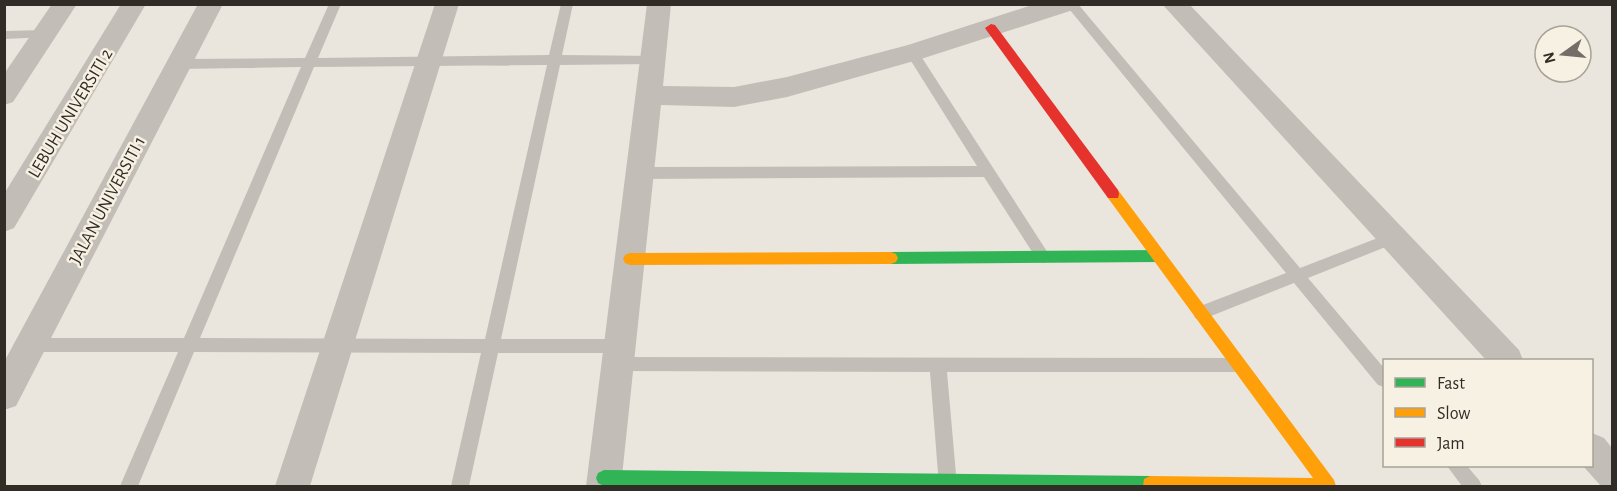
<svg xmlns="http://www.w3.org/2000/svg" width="1617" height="491" viewBox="0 0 1617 491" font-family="'Alegreya Sans',sans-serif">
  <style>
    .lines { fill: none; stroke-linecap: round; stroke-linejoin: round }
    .lane { fill: #c2beb7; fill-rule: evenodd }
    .street { fill: #c2beb7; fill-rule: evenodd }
    .fast { fill: #30b455; fill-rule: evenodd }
    .slow { fill: #ff9f0a; fill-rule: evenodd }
    .jam { fill: #e5322d; fill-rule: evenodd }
    .labels { text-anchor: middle; stroke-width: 5; stroke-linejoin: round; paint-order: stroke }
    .street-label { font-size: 18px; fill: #322c26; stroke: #f7f1e4 }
  </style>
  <rect width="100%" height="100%" fill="#eae6dd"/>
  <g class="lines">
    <!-- lane -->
    <path class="lane" d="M329,4H341L318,58L549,55L561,4H573L562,55L658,56L659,59L658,62L653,64L560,65L501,339H619L625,341L627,346L625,351L619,353H498L469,486H451L481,353L194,352L138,486H120L178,352H31L25,350L23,345L25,340L31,338H184L301,67L179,69L173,64L179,59L305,58ZM547,65L485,339L200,338L314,67Z
      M1065,4H1078L1300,268L1388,234L1393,232L1398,234L1400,238L1398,242L1308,278L1384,368V387L1378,385L1294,283L1201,320L1195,318L1193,313L1195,308L1286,273Z
      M45,30L51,34L49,37L4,39V31Z
      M912,48L917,50L1048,253L1051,257L1048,261L1043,263L1038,261L984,177L640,179L635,177L633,173L635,169L640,167L977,166L906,53Z
      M617,357L1238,358L1244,360L1246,365L1244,370L1238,372H947L957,486H939L930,372L617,371L611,369L609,364L611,359Z
      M1447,466H1467L1479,480L1482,486H1462Z"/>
    <!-- street -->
    <path class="street" d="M52,4H77L13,102L4,105V74Z
      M121,4H146L14,228L4,232V194Z
      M198,4H223L16,406L4,410V362Z
      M435,4H459L310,486H275Z
      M647,4H671L663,86L734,87L787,77L908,45L1035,4H1076L1073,10L921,59L787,97L734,107L661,105L621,486H586Z
      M1162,4H1189L1519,350L1523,360H1486Z
      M1592,433L1604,438L1612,448V486L1600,485L1583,466H1592Z"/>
    <!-- fast -->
    <path class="fast" d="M1159,250L1164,252L1166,256L1164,260L1159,262L891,264L886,262L884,258L886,254L891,252Z
      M604,470L1150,476L1156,479L1158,484L1157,486H604L598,483L596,478L598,473Z"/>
    <!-- slow -->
    <path class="slow" d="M1113,189L1118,190L1334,480L1336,486H1143L1144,479L1150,476L1313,478L1108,198L1107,194Z
      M891,252L896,254L898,258L896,262L891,264L630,265L625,263L623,259L625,255L630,253Z"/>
    <!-- jam -->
    <path class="jam" d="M991,24L995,25L1118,190L1119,194L1118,198H1108L987,31L985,28Z"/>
  </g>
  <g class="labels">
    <!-- street labels -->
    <g class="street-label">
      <text transform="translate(70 113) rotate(-59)" y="6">LEBUH UNIVERSITI 2</text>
      <text transform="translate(107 200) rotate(-62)" y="6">JALAN UNIVERSITI 1</text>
    </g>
  </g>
  <!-- border -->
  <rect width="1617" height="491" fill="none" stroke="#322c26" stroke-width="12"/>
  <!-- legend -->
  <rect x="1383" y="359" width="210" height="108" fill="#f7f1e4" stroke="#a8a298" stroke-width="1.5"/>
  <rect x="1395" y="378" width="30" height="9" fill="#30b455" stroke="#a8a298" stroke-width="1.5"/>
  <text x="1437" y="389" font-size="18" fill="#322c26">Fast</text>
  <rect x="1395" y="408" width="30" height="9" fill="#ff9f0a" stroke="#a8a298" stroke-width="1.5"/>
  <text x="1437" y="419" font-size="18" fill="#322c26">Slow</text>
  <rect x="1395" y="438" width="30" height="9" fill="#e5322d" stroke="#a8a298" stroke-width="1.5"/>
  <text x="1437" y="449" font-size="18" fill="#322c26">Jam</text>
  <!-- north arrow -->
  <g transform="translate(1563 54) rotate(255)"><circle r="28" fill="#f7f1e4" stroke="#a8a298" stroke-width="1.5"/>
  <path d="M0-4.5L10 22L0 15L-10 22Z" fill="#726d66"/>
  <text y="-9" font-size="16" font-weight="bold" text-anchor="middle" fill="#322c26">N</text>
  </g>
</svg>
